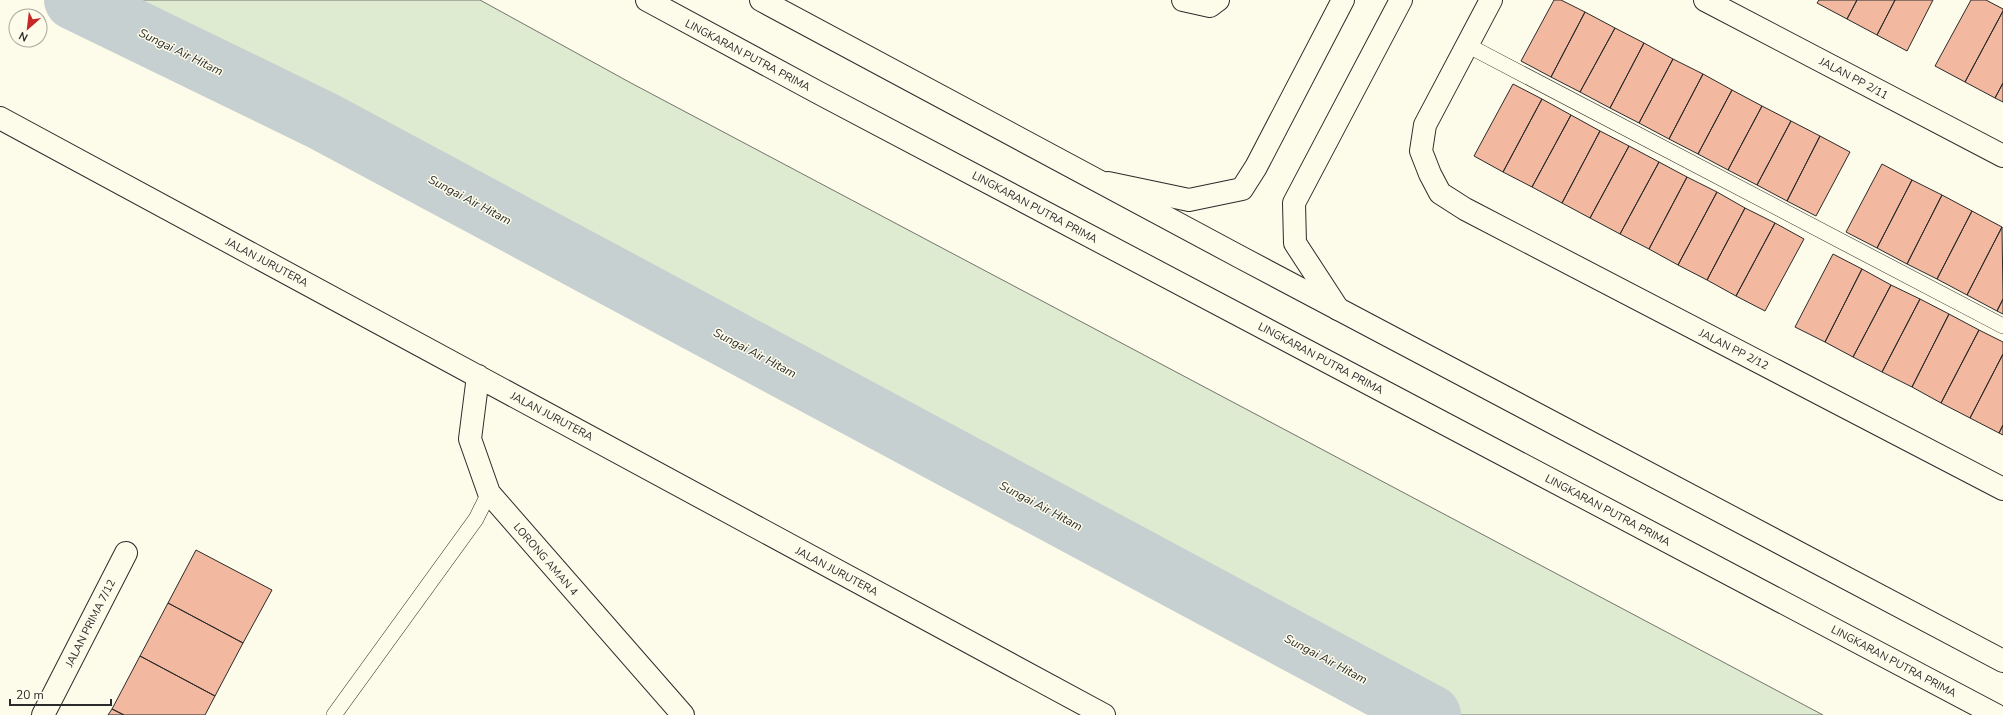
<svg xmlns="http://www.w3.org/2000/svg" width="2003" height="715" viewBox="0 0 2003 715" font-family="'Nunito Sans',sans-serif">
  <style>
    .green { fill: #deebd1; stroke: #74746e }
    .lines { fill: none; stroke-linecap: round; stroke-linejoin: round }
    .river { stroke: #c7d0d0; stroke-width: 60 }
    .building { fill: #f2b8a0; stroke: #2b2b2b }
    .service-casing { stroke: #2b2b2b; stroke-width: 16 }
    .minor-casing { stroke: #2b2b2b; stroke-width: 24 }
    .secondary-casing { stroke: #2b2b2b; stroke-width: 24 }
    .service { stroke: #fdfbea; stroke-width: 15 }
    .minor { stroke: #fdfbea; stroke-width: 22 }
    .secondary { stroke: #fdfbea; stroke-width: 22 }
    .labels { text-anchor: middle; stroke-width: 3; stroke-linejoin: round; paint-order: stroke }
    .street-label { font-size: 11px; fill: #2b2b2b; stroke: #fdfbea }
    .water-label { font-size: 12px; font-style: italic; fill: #2b2b2b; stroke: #fdfbea }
  </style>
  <rect width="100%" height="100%" fill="#fdfbea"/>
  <!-- green -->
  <path class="green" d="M58,0H480L631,83L1823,715H1388L535,261Z"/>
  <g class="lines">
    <!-- river -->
    <path class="river" d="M74,0L323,121L1431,715"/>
  </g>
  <!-- building -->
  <path class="building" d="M1554,0H1561L1585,12L1551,77L1521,61Z
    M1819,0H1857L1847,19L1817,3Z
    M1857,0H1895L1877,35L1847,19Z
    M1895,0H1933L1907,51L1877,35Z
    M1971,0H1986L2003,9V11L1965,82L1935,66Z
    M2003,11V83L1995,98L1965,82Z
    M1585,12L1615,28L1580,92L1551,77Z
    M1615,28L1644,43L1610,108L1580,92Z
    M1644,43L1673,59L1639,123L1610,108Z
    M1673,59L1703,74L1669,139L1639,123Z
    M1703,74L1732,90L1698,154L1669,139Z
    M2003,83V102L1995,98Z
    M1513,84L1542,99L1503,172L1474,156Z
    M1732,90L1762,106L1728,170L1698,154Z
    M1542,99L1571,115L1532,187L1503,172Z
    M1762,106L1791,121L1757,185L1728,170Z
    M1571,115L1600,131L1562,203L1532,187Z
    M1791,121L1820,136L1787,201L1757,185Z
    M1600,131L1629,146L1590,218L1562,203Z
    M1820,136L1850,152L1816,216L1787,201Z
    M1629,146L1659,162L1620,234L1590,218Z
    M1659,162L1687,177L1649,249L1620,234Z
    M1882,164L1912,180L1877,248L1846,232Z
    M1687,177L1717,192L1678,265L1649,249Z
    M1912,180L1942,195L1907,264L1877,248Z
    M1717,192L1745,208L1707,280L1678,265Z
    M1942,195L1972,211L1937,279L1907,264Z
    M1745,208L1775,223L1736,296L1707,280Z
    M1972,211L2002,227L1967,295L1937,279Z
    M1775,223L1804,239L1765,311L1736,296Z
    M2002,227L2003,299L1997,311L1967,295Z
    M1833,254L1862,269L1825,342L1795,327Z
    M1862,269L1891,285L1853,357L1825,342Z
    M1891,285L1920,299L1882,372L1853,357Z
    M1920,299L1949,314L1912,387L1882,372Z
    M2003,299V314L1997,311Z
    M1949,314L1979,330L1941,403L1912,387Z
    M1979,330L2003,342V354L1970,418L1941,403Z
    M2003,354V425L1999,433L1970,418Z
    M2003,425V435L1999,433Z
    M196,550L272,590L243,643L168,603Z
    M168,603L243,643L215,696L140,656Z
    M140,656L215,696L205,715H124L112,709Z
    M112,709L124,715H108Z"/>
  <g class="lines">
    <defs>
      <path id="service" d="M1467,45L2003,326
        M334,715L476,519L489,493"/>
      <path id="minor" d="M1183,0L1210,6L1218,0
        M1491,0L1425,125L1421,151L1430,174L1440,193L1465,209L2003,489
        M1705,0L2003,156
        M0,118L1104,715
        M1108,183L1189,200L1242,189L1256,167L1343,0
        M1338,309L1295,243L1294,203L1401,0
        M478,376L470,439L489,493L683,715
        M43,715L126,553"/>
      <path id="secondary" d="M647,0L819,93L1996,715
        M761,0L1242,258L2003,661"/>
    </defs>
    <!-- service casing -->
    <use href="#service" class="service-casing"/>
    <!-- minor casing -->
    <use href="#minor" class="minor-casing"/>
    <!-- secondary casing -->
    <use href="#secondary" class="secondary-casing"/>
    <!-- service -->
    <use href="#service" class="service"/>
    <!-- minor -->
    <use href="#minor" class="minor"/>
    <!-- secondary -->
    <use href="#secondary" class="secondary"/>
  </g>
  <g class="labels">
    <!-- street labels -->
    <g class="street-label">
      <text transform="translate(748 55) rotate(28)" y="4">LINGKARAN PUTRA PRIMA</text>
      <text transform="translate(1854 78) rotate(28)" y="4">JALAN PP 2/11</text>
      <text transform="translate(1035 207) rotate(28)" y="4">LINGKARAN PUTRA PRIMA</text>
      <text transform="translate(267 262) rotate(28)" y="4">JALAN JURUTERA</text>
      <text transform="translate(1734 349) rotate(27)" y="4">JALAN PP 2/12</text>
      <text transform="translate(1321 358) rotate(28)" y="4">LINGKARAN PUTRA PRIMA</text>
      <text transform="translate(552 416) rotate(28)" y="4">JALAN JURUTERA</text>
      <text transform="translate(1608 510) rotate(28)" y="4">LINGKARAN PUTRA PRIMA</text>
      <text transform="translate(546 559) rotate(49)" y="4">LORONG AMAN 4</text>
      <text transform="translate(837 571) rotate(28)" y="4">JALAN JURUTERA</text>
      <text transform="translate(90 623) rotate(-63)" y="4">JALAN PRIMA 7/12</text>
      <text transform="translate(1894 661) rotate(28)" y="4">LINGKARAN PUTRA PRIMA</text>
    </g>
    <!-- water labels -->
    <g class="water-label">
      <text transform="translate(181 52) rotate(26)" y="4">Sungai Air Hitam</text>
      <text transform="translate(470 200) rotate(28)" y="4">Sungai Air Hitam</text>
      <text transform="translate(755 353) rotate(28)" y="4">Sungai Air Hitam</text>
      <text transform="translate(1041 506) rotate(28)" y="4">Sungai Air Hitam</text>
      <text transform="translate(1326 659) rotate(28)" y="4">Sungai Air Hitam</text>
    </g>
  </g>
  <!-- north arrow -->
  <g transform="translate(28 28) rotate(208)"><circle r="19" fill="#fdfbea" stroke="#a9a89e"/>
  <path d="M0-3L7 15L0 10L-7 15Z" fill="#c62828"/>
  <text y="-6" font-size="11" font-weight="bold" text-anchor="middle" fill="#2b2b2b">N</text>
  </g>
  <!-- scale -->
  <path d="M10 699v6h101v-6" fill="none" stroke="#2b2b2b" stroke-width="2"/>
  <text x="16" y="699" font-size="12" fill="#2b2b2b" stroke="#fdfbea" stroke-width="3" paint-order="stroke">20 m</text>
</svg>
